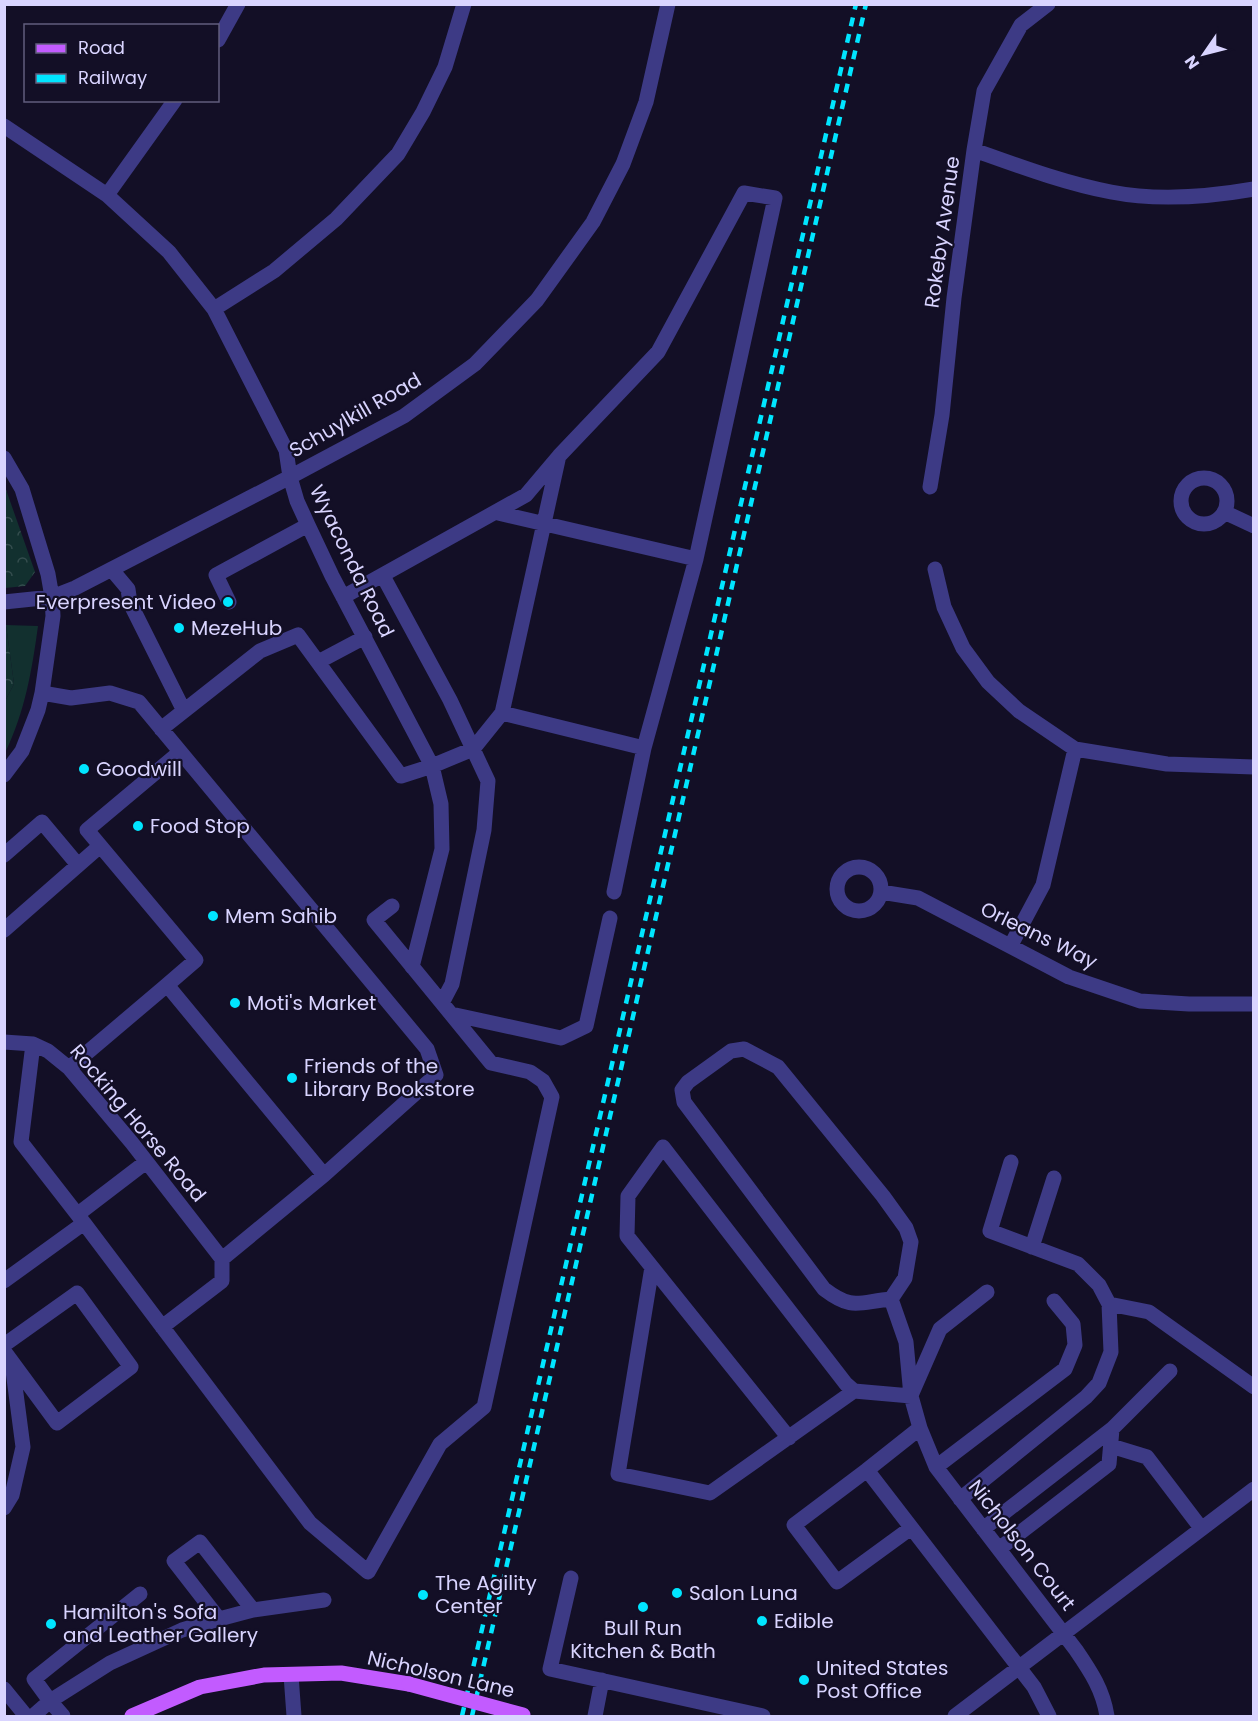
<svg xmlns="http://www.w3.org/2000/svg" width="1258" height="1721" viewBox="0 0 1258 1721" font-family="Poppins,sans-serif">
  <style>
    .green { fill: #12302f }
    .forest { fill: url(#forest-crowns) }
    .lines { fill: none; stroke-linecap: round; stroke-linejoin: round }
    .minor { stroke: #3d3a85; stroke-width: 15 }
    .major { stroke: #c25bff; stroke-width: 15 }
    .rail { stroke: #00e5ff; stroke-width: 4.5; stroke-dasharray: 9 8; stroke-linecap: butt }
    .major-bridge { stroke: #c25bff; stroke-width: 15 }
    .poi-dot { fill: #00e5ff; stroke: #130f26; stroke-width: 2 }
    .labels { text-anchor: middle; stroke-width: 4.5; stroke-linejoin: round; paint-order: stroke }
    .street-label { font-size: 20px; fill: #d9d4ff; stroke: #130f26 }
    .poi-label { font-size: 20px; fill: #d9d4ff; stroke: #130f26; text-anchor: start }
  </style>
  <defs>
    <pattern id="forest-crowns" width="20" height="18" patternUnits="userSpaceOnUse" patternTransform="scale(1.5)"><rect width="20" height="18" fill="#12302f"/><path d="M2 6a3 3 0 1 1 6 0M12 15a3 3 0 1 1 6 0" fill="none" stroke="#344d4e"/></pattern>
  </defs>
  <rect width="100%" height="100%" fill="#130f26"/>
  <!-- green -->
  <path class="green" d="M6,625L38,626C32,670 25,712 5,753V701L14,684Z"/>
  <!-- forest -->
  <path class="forest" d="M4,484L35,572L25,586L5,588Z
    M4,625H6L14,684L5,701Z"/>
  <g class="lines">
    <!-- minor -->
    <path class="minor" d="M218,40L238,4
      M4,126L107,195L169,252L214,309L286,450L290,477L297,501L308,525L332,576L432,766L441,804L442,849L412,967
      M974,150C1019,166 1064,183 1111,192C1157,201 1208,197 1254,189
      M107,195L175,100
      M214,309L274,271L336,219L398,154L423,112L445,67L464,4
      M4,458L22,489L48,574L52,597L53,616L42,693L38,710L22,751L4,775
      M1181 501a23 23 0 1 1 46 0a23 23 0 1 1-46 0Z
      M930,487L942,415L954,298L974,150L984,91L1021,25L1048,4
      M1224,512L1254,526
      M498,513L696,559L644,748
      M935,569L944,607L963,648L988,682L1019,711L1075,749L1167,764L1254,767
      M112,570L128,589L130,603L184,711
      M343,597L526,495L559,456L658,352L744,193L775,198L696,559
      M4,602L52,597L75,588L290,477L404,416L475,364L537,300L593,222L623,164L646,102L668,4
      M229,602L216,575L308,525
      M318,662L365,637
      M42,693L71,698L110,693L139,702L427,1049L436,1075L324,1175L222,1259V1281L162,1327
      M502,713L644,748L614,892
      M161,729L260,651L298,635L401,776L432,766L473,749L502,713L558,460
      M180,752L87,830L196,960L167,985L324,1175
      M4,855L42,822L78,865
      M837 889a22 22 0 1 1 44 0a22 22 0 1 1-44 0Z
      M881,892L918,898L1069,977L1140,1001L1189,1004H1254
      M392,906L374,920L442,1003
      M4,930L100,846
      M1011,945L1043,885L1075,749
      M451,1014L561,1038L586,1026L610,918
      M4,1042L33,1044L48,1051L69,1068L132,1143L222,1259
      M69,1068L167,985
      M78,1214L146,1162
      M84,1223L310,1523L368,1572L440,1444L484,1407L552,1097L543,1081L530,1072L491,1063L442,1003L452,984L484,830L488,781L450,700L383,576
      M1032,1247L1054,1178
      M652,1267L618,1474L710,1493L854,1391
      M4,1281L84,1223L21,1142L33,1044
      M891,1299L905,1278L911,1242L906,1228L883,1196L778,1067L744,1049L731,1051L688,1082L682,1090L684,1102L824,1289C853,1311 858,1302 891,1299L906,1342L911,1396L920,1428L936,1467L1076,1650C1091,1672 1103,1690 1107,1716
      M1109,1304L1149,1312L1254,1387
      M4,1345L77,1293L131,1367L57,1423L4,1351
      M912,1393L940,1329L987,1292
      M1112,1429L1170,1371
      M789,1438L627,1236L628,1196L663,1147L846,1384L854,1391L911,1396
      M1111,1446L1147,1457L1201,1528
      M936,1467L1065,1369L1075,1345L1073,1324L1054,1301
      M867,1470L920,1428
      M960,1499L1086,1397L1099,1383L1111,1352L1109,1304L1099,1285L1078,1264L990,1231L1011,1162
      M4,1508L12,1495L23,1447L12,1363
      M911,1528L837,1582L794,1525L867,1470L1034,1687L1049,1716
      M983,1529L1112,1429L1109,1464L999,1549
      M571,1578L550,1669L763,1716
      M219,1619L253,1610L324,1600
      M291,1675L294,1716
      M4,1689L26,1716
      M33,1716L50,1701L34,1679L140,1594
      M63,1716L50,1701L110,1663L182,1630L219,1619L174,1561L200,1542L253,1610
      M595,1716L602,1680
      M955,1716L1254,1489"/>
    <!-- major -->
    <path class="major" d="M132,1716L200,1687L264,1675L341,1673L409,1684"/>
    <!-- rail -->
    <path class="rail" d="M462,1716L856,4
      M472,1716L866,4"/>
    <!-- major-bridge -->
    <path class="major-bridge" d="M409,1684L523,1715"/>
  </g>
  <!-- markers -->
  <g class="poi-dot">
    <circle cx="228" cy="602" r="6"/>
    <circle cx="179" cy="628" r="6"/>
    <circle cx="84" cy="769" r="6"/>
    <circle cx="138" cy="826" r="6"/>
    <circle cx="213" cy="916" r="6"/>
    <circle cx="235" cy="1003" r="6"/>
    <circle cx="292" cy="1078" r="6"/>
    <circle cx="677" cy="1593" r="6"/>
    <circle cx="423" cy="1595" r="6"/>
    <circle cx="643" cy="1607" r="6"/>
    <circle cx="762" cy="1621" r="6"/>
    <circle cx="51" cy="1624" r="6"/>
    <circle cx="804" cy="1680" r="6"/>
  </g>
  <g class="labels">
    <!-- street labels -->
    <g class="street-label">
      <text transform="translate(942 232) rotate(-82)" y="7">Rokeby Avenue</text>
      <text transform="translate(355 415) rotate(-30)" y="7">Schuylkill Road</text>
      <text transform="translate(352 561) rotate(64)" y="7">Wyaconda Road</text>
      <text transform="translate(1039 935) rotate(26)" y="7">Orleans Way</text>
      <text transform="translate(138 1123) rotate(50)" y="7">Rocking Horse Road</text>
      <text transform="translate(1022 1545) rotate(52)" y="7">Nicholson Court</text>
      <text transform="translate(441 1674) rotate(13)" y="7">Nicholson Lane</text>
    </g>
    <!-- poi labels -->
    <g class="poi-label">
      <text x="216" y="609" text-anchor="end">Everpresent Video</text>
      <text x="191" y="635">MezeHub</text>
      <text x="96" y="776">Goodwill</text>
      <text x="150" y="833">Food Stop</text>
      <text x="225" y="923">Mem Sahib</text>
      <text x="247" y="1010">Moti's Market</text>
      <text x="304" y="1073">Friends of the<tspan x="304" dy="23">Library Bookstore</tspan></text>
      <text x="435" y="1590">The Agility<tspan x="435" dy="23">Center</tspan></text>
      <text x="689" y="1600">Salon Luna</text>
      <text x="63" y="1619">Hamilton's Sofa<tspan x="63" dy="23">and Leather Gallery</tspan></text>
      <text x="774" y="1628">Edible</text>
      <text x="643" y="1635" text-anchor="middle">Bull Run<tspan x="643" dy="23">Kitchen &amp; Bath</tspan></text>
      <text x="816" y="1675">United States<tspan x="816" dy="23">Post Office</tspan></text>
    </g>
  </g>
  <!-- border -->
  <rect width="1258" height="1721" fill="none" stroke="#d9d4ff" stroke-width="12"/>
  <!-- legend -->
  <rect x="24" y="24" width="195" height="78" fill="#130f26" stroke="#625e7d" stroke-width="1.5"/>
  <rect x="36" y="44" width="30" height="9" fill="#c25bff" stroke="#625e7d" stroke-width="1.5"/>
  <text x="78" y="54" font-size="18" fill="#d9d4ff">Road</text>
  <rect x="36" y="74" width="30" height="9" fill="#00e5ff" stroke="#625e7d" stroke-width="1.5"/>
  <text x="78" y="84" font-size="18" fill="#d9d4ff">Railway</text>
  <!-- north arrow -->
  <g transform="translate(1204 54) rotate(235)" stroke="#130f26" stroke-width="4.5" paint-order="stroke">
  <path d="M0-4.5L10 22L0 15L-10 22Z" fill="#d9d4ff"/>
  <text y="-9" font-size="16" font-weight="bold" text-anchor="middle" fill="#d9d4ff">N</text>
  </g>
</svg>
